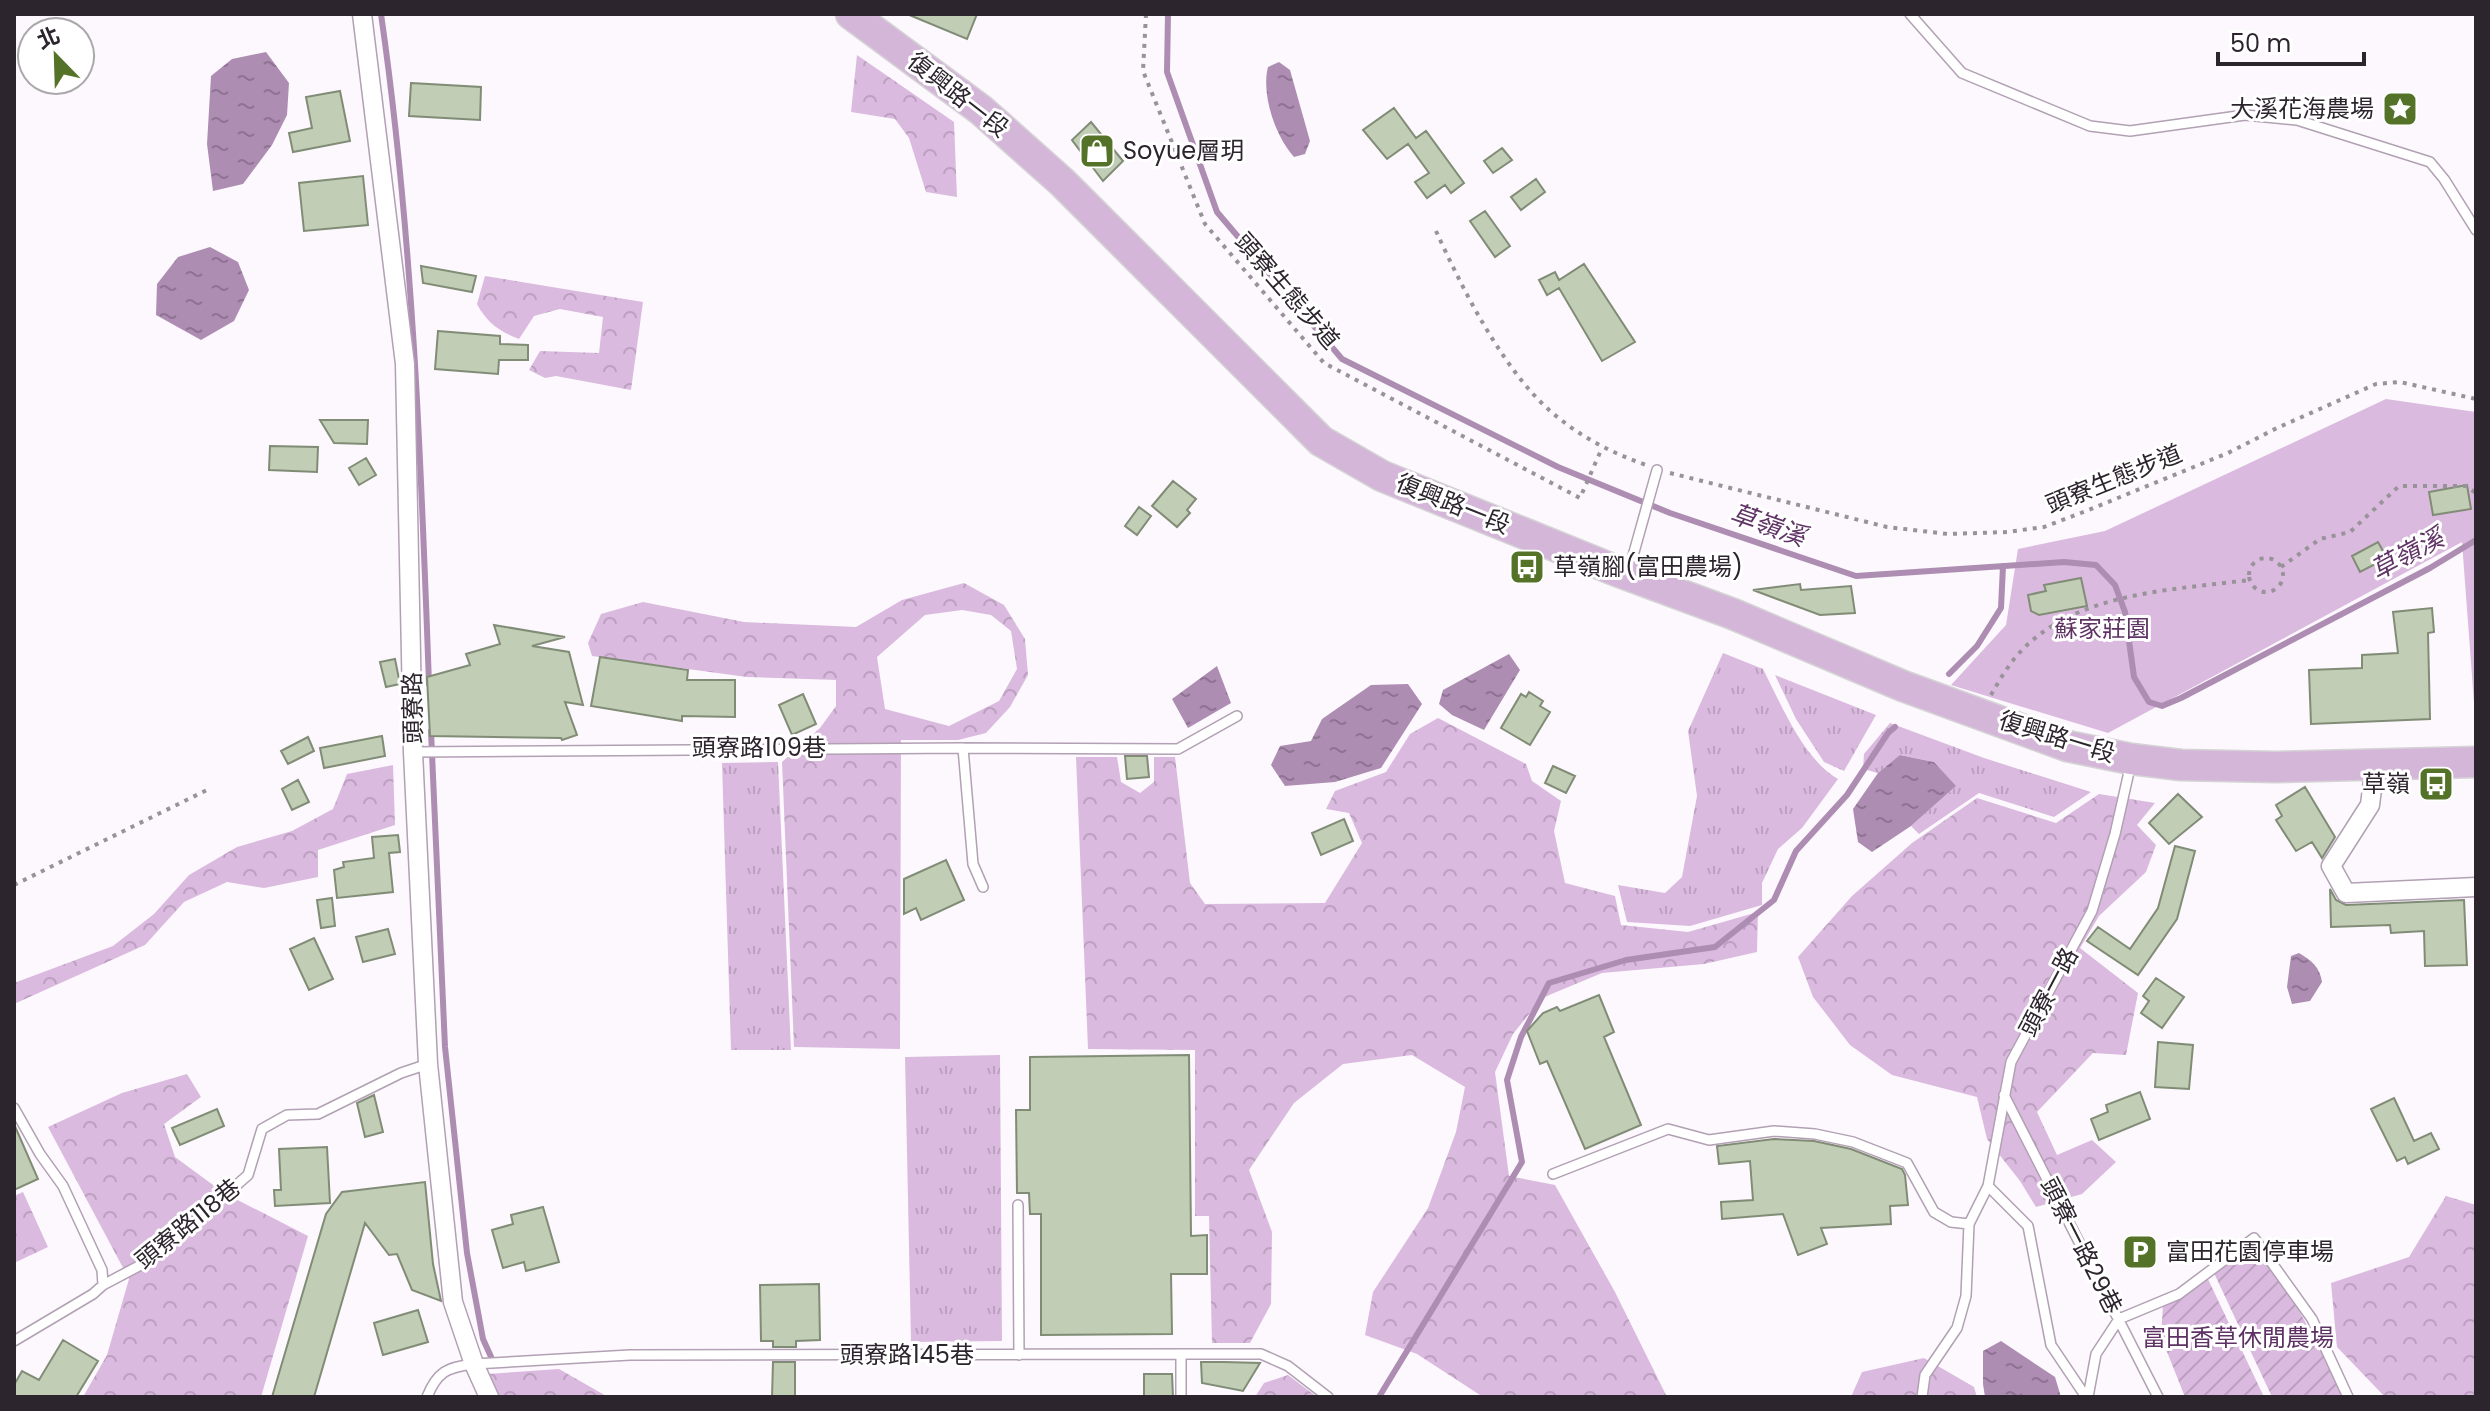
<svg xmlns="http://www.w3.org/2000/svg" width="2490" height="1411" viewBox="0 0 2490 1411" font-family="Poppins,'Noto Sans TC',sans-serif">
  <style>
    .grass { fill: url(#grass-tufts) }
    .forest { fill: url(#forest-crowns); fill-rule: evenodd }
    .park { fill: #dbbadf }
    .garden { fill: url(#garden-furrows) }
    .water { fill: url(#water-ripples) }
    .lines { fill: none; stroke-linecap: round; stroke-linejoin: round }
    .stream { stroke: #ae8db3; stroke-width: 6 }
    .building { fill: #c1cdb5; stroke: #818c76; stroke-width: 2 }
    .lane-casing { stroke: #b2a0b4; stroke-width: 12 }
    .street-casing { stroke: #b2a0b4; stroke-width: 21 }
    .primary-casing { stroke: #d5d3d5; stroke-width: 33 }
    .path { stroke: #989399; stroke-width: 4; stroke-dasharray: 4 6; stroke-linecap: butt }
    .lane { stroke: #fff; stroke-width: 9 }
    .street { stroke: #fff; stroke-width: 18 }
    .primary { stroke: #d4b6d8; stroke-width: 30 }
    .labels { text-anchor: middle; stroke-width: 6; stroke-linejoin: round; paint-order: stroke }
    .street-label { font-size: 24px; fill: #2c252d; stroke: #fff }
    .poi-label { font-size: 24px; fill: #2c252d; stroke: #fff; text-anchor: start }
    .park-label { font-size: 24px; fill: #5e3264; stroke: #fff }
    .water-label { font-size: 26px; font-style: italic; fill: #603466; stroke: #fff }
  </style>
  <defs>
    <pattern id="grass-tufts" width="24" height="20" patternUnits="userSpaceOnUse" patternTransform="scale(2)"><rect width="24" height="20" fill="#dbbadf"/><path d="M3 7l-1-3M5 7V3M7 7l1-3M15 17l-1-3M17 17v-4M19 17l1-3" fill="none" stroke="#bca0c0"/></pattern>
    <pattern id="forest-crowns" width="20" height="18" patternUnits="userSpaceOnUse" patternTransform="scale(2)"><rect width="20" height="18" fill="#dbbadf"/><path d="M2 6a3 3 0 1 1 6 0M12 15a3 3 0 1 1 6 0" fill="none" stroke="#bca0c0"/></pattern>
    <pattern id="garden-furrows" width="10" height="10" patternUnits="userSpaceOnUse" patternTransform="scale(2)"><rect width="10" height="10" fill="#dbbadf"/><path d="M-1 1l2-2M0 10L10 0M9 11l2-2" fill="none" stroke="#bca0c0"/></pattern>
    <pattern id="water-ripples" width="26" height="14" patternUnits="userSpaceOnUse" patternTransform="scale(2)"><rect width="26" height="14" fill="#ae8db3"/><path d="M2 4q2-2 4 0t4 0M15 11q2-2 4 0t4 0" fill="none" stroke="#8e7392"/></pattern>
  </defs>
  <rect width="100%" height="100%" fill="#fcf8fd"/>
  <!-- grass -->
  <path class="grass" d="M1723,653L1763,669C1781,704 1803,759 1838,779L1802,828L1778,849L1762,883V905L1690,926L1627,922L1618,885L1665,893L1682,877L1697,796L1688,731Z
    M1775,675L1876,715L1844,771L1824,762L1796,719Z
    M1890,723L1984,758L2091,792L2054,817L1979,793L1919,834L1911,826L1955,787L1934,762L1901,755L1878,773L1863,769L1864,754Z
    M778,762L791,1050H731L722,763Z
    M1000,1055L1002,1341L911,1342L905,1057Z"/>
  <!-- forest -->
  <path class="forest" d="M857,55L954,122L957,197L926,192L909,138L895,119L851,112Z
    M485,276L643,302L631,390L556,376L545,378L529,370L540,351L599,353L603,317L560,309L534,316L519,339C499,331 487,323 477,304Z
    M964,583L1004,605L1025,639L1028,675L1010,707L986,733L958,740H901L900,1049L794,1047L782,762L820,728L836,706V680L747,677L592,656L588,643L601,614L643,602L744,622L856,627L902,600ZM962,610L991,615L1011,631L1017,669L999,701L949,726L885,709L877,657L925,615Z
    M1438,718L1526,764L1532,781L1561,801L1554,831L1565,883L1615,896L1621,925L1688,932L1758,912L1757,952L1704,964L1602,973L1542,998L1513,1034L1495,1072L1509,1176L1555,1185L1615,1292L1667,1397H1483L1417,1354L1365,1335L1373,1292L1428,1208L1456,1132L1465,1087L1412,1055L1343,1064L1294,1103L1249,1170L1272,1232L1271,1304L1250,1343H1212L1209,1216H1195V1050L1088,1049L1076,757H1117L1121,782L1140,793L1154,782V757H1175L1190,883L1205,904L1325,903L1362,843L1349,813L1326,809L1335,791L1386,772L1410,734Z
    M393,765L395,825L318,850V877L264,888L227,882L184,902L145,945L14,1004V983L113,946L154,914L189,875L237,847L292,831L333,809L347,774Z
    M2099,794L2155,803L2137,825L2156,845L2146,872L2099,916L2080,948L2138,993L2126,1055L2093,1053L2037,1112L2057,1155L2092,1140L2116,1162L2082,1194L2036,1207L2020,1181L1987,1139L1977,1097L1892,1075L1850,1045L1813,997L1798,957L1852,896L1912,843L1977,798L2056,823Z
    M187,1074L201,1097L164,1124L175,1157L224,1193L308,1236L261,1397H83L107,1355L129,1279L48,1127L122,1093Z
    M23,1192L48,1247L14,1263V1196Z
    M2446,1196L2476,1205V1397H2385L2337,1347L2331,1283L2409,1257Z
    M1924,1358L1974,1387L1977,1397H1851L1862,1372Z
    M559,1369L608,1397H498L487,1374Z
    M1288,1375L1317,1397H1255L1264,1383Z"/>
  <!-- park -->
  <path class="park" d="M2386,399L2476,412V730L2462,542L2108,733L1951,685L2006,625L2018,549L2105,531Z"/>
  <!-- garden -->
  <path class="garden" d="M2262,1244L2347,1397H2272L2214,1273Z
    M2207,1277L2264,1397H2185L2161,1337L2163,1305Z"/>
  <!-- water -->
  <path class="water" d="M266,52L289,83L287,115L272,145L243,184L213,191L207,144L211,76L232,59Z
    M1279,62L1290,70L1310,141L1305,154L1294,157C1275,136 1261,94 1268,67Z
    M210,247L238,262L249,290L234,321L201,340L156,315L157,284L178,257Z
    M1509,654L1520,670L1484,730L1452,715L1439,704L1443,690Z
    M1217,666L1231,703L1188,728L1172,699Z
    M1408,684L1422,704L1381,768L1335,782L1285,786L1271,765L1280,746L1311,741L1322,719L1371,685Z
    M1900,755L1934,762L1956,786L1911,826L1872,852L1858,842L1853,809L1878,773Z
    M2299,953C2311,960 2320,967 2322,982L2310,1001L2292,1004L2287,987L2291,956Z
    M2001,1341L2055,1377L2061,1397H1985L1983,1384V1351Z"/>
  <g class="lines">
    <!-- stream -->
    <path class="stream" d="M381,14C413,236 421,460 429,684
      M1168,14L1167,72L1217,212L1342,359L1558,467L1670,513L1856,576L2064,562L2096,565L2115,585L2125,612L2134,677L2149,702L2162,706L2181,698L2430,568L2476,540
      M1949,674L1977,646L2001,608L2003,566
      M431,731L445,1047L467,1253L483,1339L492,1359
      M1379,1397L1522,1162L1507,1080L1521,1037L1549,983L1626,960L1715,947L1774,900L1796,851L1847,795L1888,733L1895,727"/>
  </g>
  <!-- building -->
  <path class="building" d="M907,14H977L967,39Z
    M411,83L481,87L480,120L409,116Z
    M340,91L350,141L293,152L289,133L312,128L306,97Z
    M1394,108L1416,138L1426,131L1464,183L1451,193L1445,185L1427,198L1415,182L1429,173L1408,144L1387,159L1363,130Z
    M1091,122L1123,161L1103,181L1072,140Z
    M1502,148L1512,160L1493,173L1484,161Z
    M363,176L368,225L304,231L299,183Z
    M1536,179L1545,192L1521,210L1511,197Z
    M1485,211L1510,246L1495,257L1470,221Z
    M1584,264L1635,342L1602,361L1559,288L1547,295L1539,280L1555,272L1559,280Z
    M421,266L476,276L472,292L423,283Z
    M438,331L500,336V344L528,345V360H499L498,374L435,369Z
    M320,420H368L367,444L334,443Z
    M270,446L318,447L317,472L269,470Z
    M366,458L376,475L359,485L349,468Z
    M1173,481L1196,499L1187,510L1190,513L1177,527L1152,506Z
    M2467,485L2471,509L2433,515L2429,492Z
    M1139,507L1151,516L1137,535L1125,526Z
    M2378,542L2387,558L2360,572L2352,556Z
    M2081,578L2087,606L2039,615L2031,611L2028,595L2046,591L2044,585Z
    M1800,584L1801,590L1851,586L1855,613L1820,615L1753,590Z
    M2432,608L2434,632L2428,633L2430,719L2311,724L2309,670L2362,668V655L2398,653L2393,612Z
    M494,625L565,637L532,646L569,652L583,705L565,702L577,735L562,740L561,738L430,736L427,677L470,665L466,654L500,644Z
    M600,657L688,670L687,680H735V717L682,716V721L591,706Z
    M395,659L400,684L386,687L380,662Z
    M1529,692L1543,701L1540,706L1550,712L1530,745L1501,728L1521,694L1526,697Z
    M803,694L816,724L792,735L779,705Z
    M382,736L385,756L324,768L320,748Z
    M308,737L314,751L288,764L281,751Z
    M1125,756H1147L1149,777L1127,779Z
    M1553,766L1575,776L1566,793L1545,783Z
    M298,780L309,802L292,810L282,789Z
    M2305,787L2335,837L2322,858L2312,842L2296,851L2276,820L2282,816L2276,805Z
    M2178,794L2202,817L2169,844L2149,823Z
    M1344,819L1353,841L1321,855L1312,833Z
    M398,835L400,852L389,853L393,892L337,898L334,870L344,867L343,862L374,858L372,837Z
    M2175,846L2195,851L2177,919L2138,975L2087,941L2098,927L2130,949L2158,908Z
    M946,860L964,900L921,920L916,908L904,914V879Z
    M2330,889L2336,900L2346,905L2464,900L2467,965L2425,966L2424,931L2391,933L2390,925L2331,927Z
    M332,898L335,926L321,928L317,900Z
    M388,929L395,954L363,962L356,937Z
    M314,938L333,979L309,990L290,949Z
    M2156,978L2184,997L2162,1028L2141,1013L2149,1001L2143,996Z
    M1599,995L1614,1032L1604,1037L1641,1125L1585,1149L1547,1061L1540,1064L1527,1031L1543,1013L1557,1007L1560,1011Z
    M2158,1042L2193,1045L2189,1089L2155,1087Z
    M1189,1055L1191,1236L1207,1235V1274H1171L1172,1334L1041,1335V1214H1030L1029,1193H1017L1016,1110H1030V1057Z
    M2140,1092L2150,1119L2099,1140L2091,1119L2108,1112L2106,1105Z
    M374,1095L383,1132L365,1137L357,1103Z
    M2394,1098L2414,1141L2431,1133L2439,1149L2408,1164L2405,1157L2397,1161L2371,1109Z
    M217,1109L224,1126L180,1145L172,1128Z
    M14,1124L38,1179L14,1190Z
    M1774,1139L1814,1141L1851,1149L1902,1169L1905,1175L1908,1205L1890,1206L1891,1224L1821,1228L1827,1244L1798,1255L1783,1214L1722,1219L1721,1202L1753,1200L1750,1161L1719,1164L1717,1146Z
    M327,1147L330,1203L275,1206L274,1190H281L279,1149Z
    M425,1182L433,1264L441,1301L412,1290L397,1254L389,1255L365,1223L314,1397H272L326,1214L342,1192Z
    M543,1207L559,1262L526,1271L524,1262L503,1268L492,1230L513,1224L511,1215Z
    M819,1284L820,1340L796,1341V1347H773V1341H761L760,1285Z
    M418,1310L428,1342L383,1355L374,1323Z
    M63,1340L98,1361L76,1397H14V1385L22,1371L39,1380Z
    M773,1362H795V1397H772Z
    M1201,1362H1224L1260,1363L1243,1391L1202,1383Z
    M1144,1374H1172L1173,1397H1144Z"/>
  <g class="lines">
    <defs>
      <path id="lane" d="M1910,14L1962,73L2090,126L2130,131L2245,115L2297,120L2430,162L2444,179L2476,230
        M1629,570L1657,470
        M963,748L1178,749L1237,716
        M413,752L963,748L973,864L983,887
        M2004,1095L2158,1397
        M14,1108L40,1154L63,1186L102,1270L103,1285
        M1553,1174L1668,1129L1709,1140L1774,1131L1815,1134L1853,1142L1907,1163L1934,1212L1951,1222L1969,1224L1988,1186L2011,1062L2092,911L2115,834L2131,763
        M1988,1186L2028,1226L2051,1345L2086,1397
        M1018,1205L1019,1355
        M14,1341L93,1294L103,1285L152,1259L248,1175L262,1129L287,1115L318,1114L401,1073L428,1064
        M1181,1354V1397
        M427,1397C437,1372 447,1367 474,1364L630,1355L1181,1354H1261L1288,1366L1328,1397
        M1922,1397L1925,1375L1957,1328L1966,1296L1969,1224
        M2088,1397L2096,1354L2119,1319L2179,1294L2254,1238L2312,1319L2348,1397"/>
      <path id="street" d="M362,14L405,364L413,752L428,1064L453,1302L474,1364L489,1397
        M2375,764L2370,805L2331,866L2346,893L2476,887"/>
      <path id="primary" d="M851,14L981,110L1062,182L1321,441L1382,476L1617,571L1733,614L1903,686L2067,746L2131,759L2181,765L2275,767L2476,762"/>
    </defs>
    <!-- lane casing -->
    <use href="#lane" class="lane-casing"/>
    <!-- street casing -->
    <use href="#street" class="street-casing"/>
    <!-- primary casing -->
    <use href="#primary" class="primary-casing"/>
    <!-- path -->
    <path class="path" d="M1146,14L1143,71L1205,224L1324,363L1580,498L1602,448
      M1436,231C1463,290 1507,379 1560,419C1586,440 1615,454 1646,465
      M1670,473L1887,527L1948,534L2007,532L2044,527L2086,511L2228,453L2277,428L2376,384L2400,382L2476,399
      M2249 575a17 17 0 1 1 34 0a17 17 0 1 1-34 0Z
      M2281,567L2320,539L2350,532L2399,486H2466L2476,493
      M1991,695C2000,679 2010,662 2023,649C2079,592 2173,590 2249,580
      M14,885L211,788"/>
    <!-- lane -->
    <use href="#lane" class="lane"/>
    <!-- street -->
    <use href="#street" class="street"/>
    <!-- primary -->
    <use href="#primary" class="primary"/>
  </g>
  <!-- icons -->
  <defs>
    <symbol id="sight-square" viewBox="-11 -11 22 22"><rect x="-9" y="-9" width="18" height="18" rx="4" fill="#547329" stroke="#fff"/><path d="M0-6L1.8-2.2L6-1.7L2.9 1.2L3.7 5.4L0 3.3L-3.7 5.4L-2.9 1.2L-6-1.7L-1.8-2.2Z" fill="#fff"/></symbol>
    <symbol id="shop-square" viewBox="-11 -11 22 22"><rect x="-9" y="-9" width="18" height="18" rx="4" fill="#547329" stroke="#fff"/><path d="M-5-2.5h2.3a2.7 3.5 0 0 1 5.4 0H5L5.5 6h-11ZM-1.5-2.5h3a1.5 2.3 0 0 0-3 0Z" fill="#fff"/></symbol>
    <symbol id="bus-square" viewBox="-11 -11 22 22"><rect x="-9" y="-9" width="18" height="18" rx="4" fill="#547329" stroke="#fff"/><path d="M-5-6H5V4H4V6H2V4H-2V6H-4V4H-5ZM-3.5-4V0h7V-4ZM-3.5 1.2v1.5H-2V1.2ZM2 1.2v1.5H3.5V1.2Z" fill="#fff"/></symbol>
    <symbol id="parking-square" viewBox="-11 -11 22 22"><rect x="-9" y="-9" width="18" height="18" rx="4" fill="#547329" stroke="#fff"/><path d="M-3.5-5.5H1a3.5 3.5 0 0 1 0 7H-1V5.5H-3.5ZM-1-3.4V-.6H.8a1.4 1.4 0 0 0 0-2.8Z" fill="#fff"/></symbol>
  </defs>
  <g fill-rule="evenodd">
    <use href="#sight-square" x="2380" y="89" width="40" height="40"/>
    <use href="#shop-square" x="1077" y="131" width="40" height="40"/>
    <use href="#bus-square" x="1507" y="547" width="40" height="40"/>
    <use href="#bus-square" x="2416" y="764" width="40" height="40"/>
    <use href="#parking-square" x="2120" y="1232" width="40" height="40"/>
  </g>
  <g class="labels">
    <!-- street labels -->
    <g class="street-label">
      <text transform="translate(958 95) rotate(38)" y="8">復興路一段</text>
      <text transform="translate(1287 291) rotate(49)" y="8">頭寮生態步道</text>
      <text transform="translate(2114 479) rotate(-22)" y="8">頭寮生態步道</text>
      <text transform="translate(1453 504) rotate(22)" y="8">復興路一段</text>
      <text transform="translate(413 708) rotate(-91)" y="8">頭寮路</text>
      <text transform="translate(2057 737) rotate(17)" y="8">復興路一段</text>
      <text x="759" y="756">頭寮路109巷</text>
      <text transform="translate(2049 992) rotate(-62)" y="8">頭寮一路</text>
      <text transform="translate(188 1224) rotate(-39)" y="8">頭寮路118巷</text>
      <text transform="translate(2081 1246) rotate(63)" y="8">頭寮一路29巷</text>
      <text x="907" y="1363">頭寮路145巷</text>
    </g>
    <!-- poi labels -->
    <g class="poi-label">
      <text x="2374" y="117" text-anchor="end">大溪花海農場</text>
      <text x="1123" y="159">Soyue層玥</text>
      <text x="1553" y="575">草嶺腳(富田農場)</text>
      <text x="2410" y="792" text-anchor="end">草嶺</text>
      <text x="2166" y="1260">富田花園停車場</text>
    </g>
    <!-- park labels -->
    <g class="park-label">
      <text x="2102" y="637">蘇家莊園</text>
      <text x="2238" y="1346">富田香草休閒農場</text>
    </g>
    <!-- water labels -->
    <g class="water-label">
      <text transform="translate(1768 525) rotate(19)" y="9">草嶺溪</text>
      <text transform="translate(2407 554) rotate(-28)" y="9">草嶺溪</text>
    </g>
  </g>
  <!-- border -->
  <rect width="2490" height="1411" fill="none" stroke="#2c252d" stroke-width="32"/>
  <!-- north arrow -->
  <g transform="translate(56 56) rotate(337)"><circle r="38" fill="#ffffff" stroke="#aba8ab" stroke-width="2"/>
  <path d="M0-6L14 30L0 20L-14 30Z" fill="#547329"/>
  <text y="-12" font-size="22" font-weight="bold" text-anchor="middle" fill="#2c252d">北</text>
  </g>
  <!-- scale -->
  <path d="M2218 52v12h146v-12" fill="none" stroke="#2c252d" stroke-width="4"/>
  <text x="2230" y="52" font-size="24" fill="#2c252d" stroke="#ffffff" stroke-width="6" paint-order="stroke">50 m</text>
</svg>
